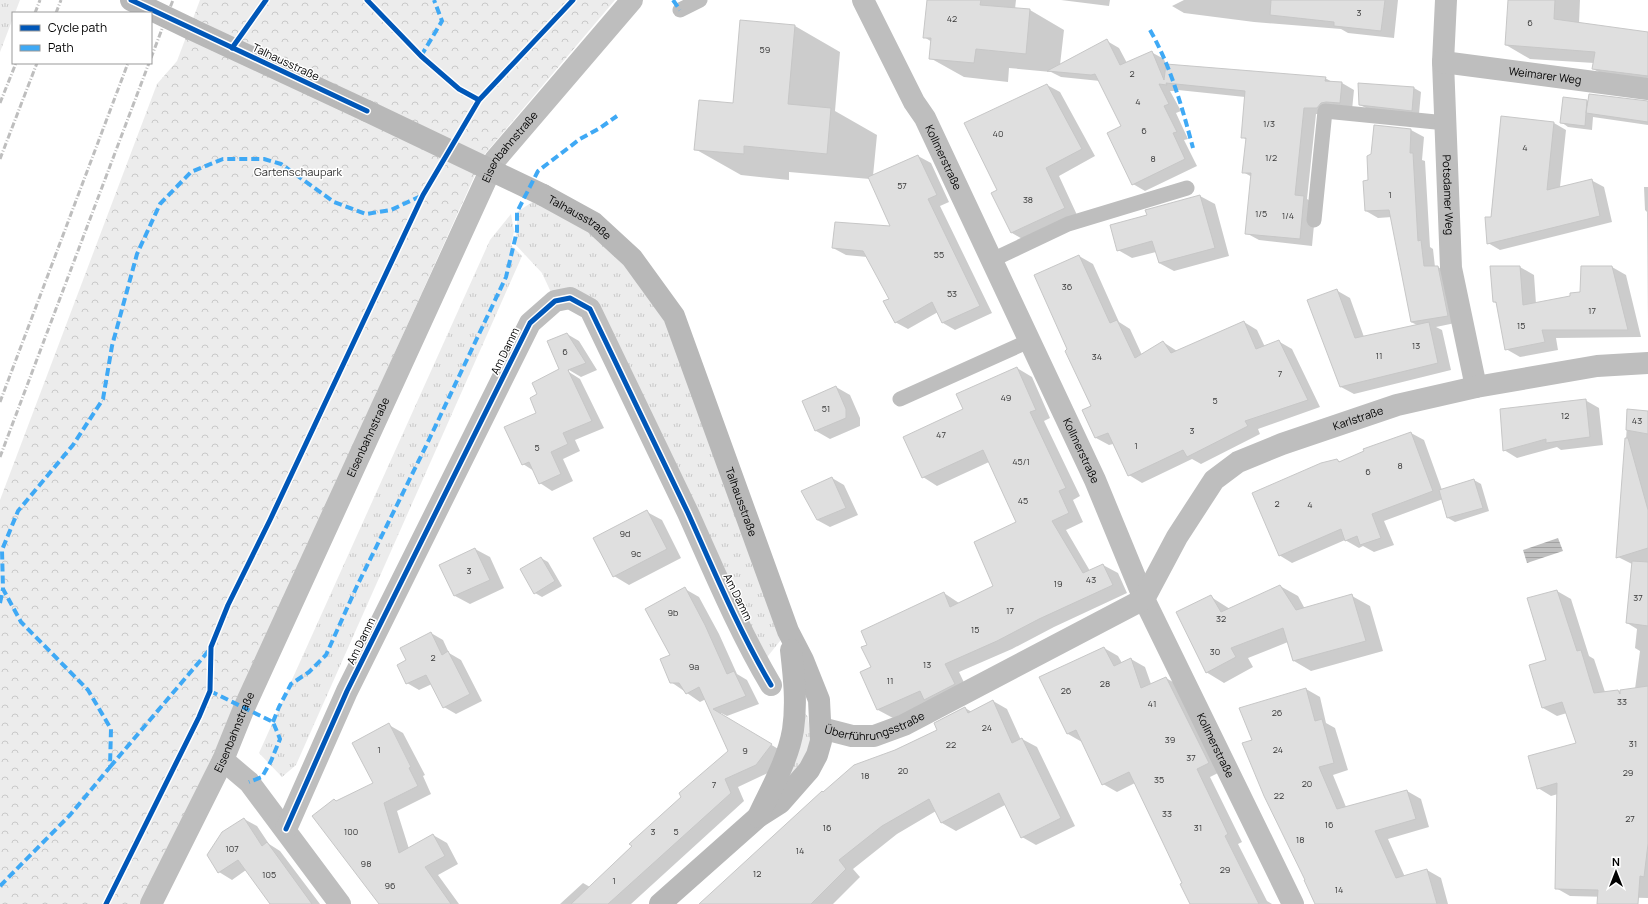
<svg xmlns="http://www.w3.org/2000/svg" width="1648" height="904" viewBox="0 0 1648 904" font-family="Manrope,sans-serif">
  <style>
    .grass { fill: url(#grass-tufts) }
    .forest { fill: url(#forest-crowns) }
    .water { fill: url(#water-rules) }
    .shadow { fill: #0003 }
    .building { fill: #dfdfdf; stroke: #c7c7c7 }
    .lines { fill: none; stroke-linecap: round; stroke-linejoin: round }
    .service { stroke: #bebebe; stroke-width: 15 }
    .minor { stroke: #bebebe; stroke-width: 22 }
    .secondary { stroke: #b8b8b8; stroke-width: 22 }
    .rail { stroke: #bebebe; stroke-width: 3; stroke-dasharray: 6 2 1 2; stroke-linecap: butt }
    .secondary-bridge { stroke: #b8b8b8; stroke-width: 22 }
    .quiet { stroke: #3fa9f5; stroke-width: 4; stroke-dasharray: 8 4; stroke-linecap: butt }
    .cycleway-casing { stroke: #fff; stroke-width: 8 }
    .cycleway { stroke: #0057b8; stroke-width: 5 }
    .labels { text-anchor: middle; stroke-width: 3; stroke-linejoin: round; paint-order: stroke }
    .number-label { font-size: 9px; fill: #383838 }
    .street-label { font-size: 11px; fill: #000; stroke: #fff }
    .park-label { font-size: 11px; fill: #333; stroke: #fff }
  </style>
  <defs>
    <pattern id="grass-tufts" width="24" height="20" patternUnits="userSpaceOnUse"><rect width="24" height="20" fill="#ececec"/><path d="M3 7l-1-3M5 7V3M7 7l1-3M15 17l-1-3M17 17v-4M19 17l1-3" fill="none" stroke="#c9c9c9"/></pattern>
    <pattern id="forest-crowns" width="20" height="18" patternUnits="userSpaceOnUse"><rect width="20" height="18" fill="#ececec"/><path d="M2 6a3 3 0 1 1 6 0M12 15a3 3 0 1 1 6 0" fill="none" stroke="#c9c9c9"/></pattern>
    <pattern id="water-rules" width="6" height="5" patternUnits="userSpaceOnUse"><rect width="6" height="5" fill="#bfbfbf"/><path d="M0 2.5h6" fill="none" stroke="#a2a2a2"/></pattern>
  </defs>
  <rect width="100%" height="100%" fill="#fff"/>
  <!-- grass -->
  <path class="grass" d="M0,0H20L15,13H13V18L0,52Z
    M543,195L594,223L674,316L788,631L760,666L590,309L555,301L542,273L514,243L517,231V212Z
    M511,214L514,231L511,245L522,256L296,765L282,777L259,753L490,240Z
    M803,711L808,717L813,752L788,790L787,770Z"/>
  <!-- forest -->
  <path class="forest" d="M200,0H615L484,155L215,751L143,904H0V500L157,84L177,61Z"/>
  <!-- water -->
  <path class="water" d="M1558,538L1563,551L1527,563L1523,550Z"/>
  <!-- shadow -->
  <path class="shadow" d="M928,0H1016L1015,9L1030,10L1064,30L1060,65L1107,41L1119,48L1127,63L1151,52L1164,59L1166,65L1325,78L1334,83H1342L1354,90L1352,110L1329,115L1316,114L1307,199L1316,204L1312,246L1259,240L1246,233L1252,177L1243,172L1247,140L1242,137L1245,97L1178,90V91H1170L1181,111L1176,113L1188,139L1184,140L1197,166L1145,191L1133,184L1122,127L1100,81L1061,77L1051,72L1009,68L1008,82L964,77L930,58L932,42L924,37Z
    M1061,0H1110L1109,6Z
    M1184,0H1398L1394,38L1348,33L1341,29L1254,22L1184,13L1172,6Z
    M1509,0H1580L1579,24L1648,33V86L1617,82L1593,69L1594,63L1530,59L1506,45Z
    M741,21L795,26L840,52L835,111L877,135L873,176L918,156L931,163L949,202L940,206L992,313L955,330L943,323L938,312L908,329L895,322L890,299L867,257L846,255L833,248L892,227L870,179L789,172V180L741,175L695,149L734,104Z
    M1047,85L1060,92L1095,156L1059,176L1077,215L1024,240L1012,233L998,190Z
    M1414,88L1421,92L1419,114L1368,109L1360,105Z
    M1587,101L1648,102V125L1593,117L1592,130L1568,127L1561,122Z
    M1502,118L1554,123L1566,130L1560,187L1591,180L1604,187L1612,222L1500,250L1488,243Z
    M1375,126L1411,130L1424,137L1422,160L1425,161L1430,247L1433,249L1435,267H1438L1451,274L1460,322L1436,327L1442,330L1451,370L1354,394L1341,387L1336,290L1350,298L1364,337L1417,325L1411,322L1392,217L1378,218L1366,211Z
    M1644,187H1648V321L1647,212L1645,210Z
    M1200,196L1215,204L1229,256L1174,271L1159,263L1156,252L1132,258L1118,250L1148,215Z
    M1079,256L1093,264L1119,322L1130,329L1142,355L1163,342L1177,351L1244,322L1257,330L1265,347L1278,341L1292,349L1320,407L1258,429L1260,434L1201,464L1192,459L1142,483L1129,475L1113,444L1109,445L1096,438L1083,410L1092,406L1069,350Z
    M1520,267L1534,275L1536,304L1571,297L1581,293L1612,267L1626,275L1641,337L1556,338L1558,350L1520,357L1506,349L1498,304L1494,302Z
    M567,334L579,341L597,370L581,377L569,370V372L580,379L604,428L575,440L580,451L563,459L573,481L552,491L540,483L534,471L523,464L537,413L539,395L560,370Z
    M1017,368L1032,377L1050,418L1044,421L1080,496L1073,500L1083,522L1066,530L1090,571L1103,565L1118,573L1127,593L1054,627L1012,649L959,672L969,693L893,718L878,710L861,672L872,667L868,645L944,593L959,603L994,586L1018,522L989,462L937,486L923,477L964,410Z
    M836,387L850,395L860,418V426L830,439L816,431L803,401Z
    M1585,400L1599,408L1603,445L1561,450L1557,447L1517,458L1504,450Z
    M1628,410L1648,412V898L1570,896L1556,888L1558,794L1551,796L1538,788L1578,744L1567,713L1557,716L1543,708L1531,666L1548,661L1557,591L1571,599L1589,656L1594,659L1605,692L1618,691L1621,692L1635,689L1640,651L1635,648L1637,629L1627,623L1632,564L1618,557Z
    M1411,433L1424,440L1442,490L1474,480L1481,484L1489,511L1455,522L1448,518L1443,499L1384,521L1394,545L1374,552L1363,546L1359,548L1345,540L1292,563L1279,555L1337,460L1341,462Z
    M832,478L844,485L858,515L830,527L817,520Z
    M647,512L662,520L681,558L629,585L614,576L595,539Z
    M475,549L490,557L504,588L470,604L455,596L441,565Z
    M541,558L548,562L562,586L542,597L535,593Z
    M1280,586L1298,596L1305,609L1352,596L1370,606L1383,651L1311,671L1294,661L1288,642L1248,658L1253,667L1224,683L1206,672L1211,597L1230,609Z
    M685,589L699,597L719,634L737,674L747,680L759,704L727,716L721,713V715L785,753L770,772L738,787L744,801L631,904H560L583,883L590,887L729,751L706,699L700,702L671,682L672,655Z
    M431,633L443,640L449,653L461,660L482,701L456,714L444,707L432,684L419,690L407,683V661Z
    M1104,648L1118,656L1122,663L1131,659L1145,667L1151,684L1166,678L1180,686L1222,771L1210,777L1242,842L1238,844L1267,901L1272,904H1191L1183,883L1135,783L1117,792L1103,784L1082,742L1068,734Z
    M1306,689L1320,697L1326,723L1335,728L1348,770L1333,775L1346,807L1407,791L1421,799L1429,827L1388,839L1405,877L1427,870L1441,878L1448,904H1317L1253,741Z
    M993,701L1007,709L1021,740L1022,739L1037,747L1075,826L1036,845L1022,837L1005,805L956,831L942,823L936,811L897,834L853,869L860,877L833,904H700L823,793L895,750L939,730L965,708L972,712Z
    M389,725L403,733L425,775L423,776L431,794L397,811L409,849L433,835L447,843L458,864L438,875L459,904H380L337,802L374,783Z
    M244,819L257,826L269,844L280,851L320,904H271L246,870L232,880L219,872Z"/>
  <!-- building -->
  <path class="building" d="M927,0H981L980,5L1030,9L1026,54L976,49L974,63L929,59L931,38H923Z
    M1271,0H1385L1381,31L1334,26V22L1270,15Z
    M1508,0H1555L1554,19L1648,32V76L1592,69L1595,52L1505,45Z
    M740,20L795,25L788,104L831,108L827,154L744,146V154L694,150L699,100L733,103Z
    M1107,39L1120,65L1152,51L1164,80L1166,64L1326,77L1325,81L1342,82L1340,103L1326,102L1321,103L1317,108H1304L1295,195L1304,196L1300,239L1245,234L1251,173H1242L1246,138H1241L1245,91L1166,83L1167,85L1159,84L1169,104L1164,106L1177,132L1173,133L1185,159L1132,185L1107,133L1121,126L1095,74L1091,75L1047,71Z
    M1358,83L1414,87L1412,111L1359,105Z
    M1047,84L1082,149L1046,168L1065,208L1011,233L991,193L997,190L964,123Z
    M1589,94L1648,101V122L1586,113Z
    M1563,97L1587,100L1585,126L1560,123Z
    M1501,116L1554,122L1547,190L1592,179L1600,216L1487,244L1485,217H1491Z
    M1374,125L1411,129L1410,153H1413L1418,241L1421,240L1424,266H1438L1448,316L1411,322L1389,210L1365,211L1363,181L1368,180L1367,156L1371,154Z
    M918,155L937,195L928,199L980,306L942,323L932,302L895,323L883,301L889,299L863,251L832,248L835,222L890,226L868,177Z
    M1200,195L1215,248L1159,263L1152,241L1117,251L1110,225L1147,215L1145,210Z
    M1079,255L1110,323L1117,320L1135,358L1163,341L1171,353L1244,321L1256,349L1279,340L1308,400L1245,421L1248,426L1187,457L1183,450L1128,476L1108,433L1095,438L1082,410L1091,406L1065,351L1067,349L1034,275Z
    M1490,266H1520L1523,305L1570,296V293L1580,292L1581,266H1612L1628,330H1542L1545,342L1505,350L1496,302H1493Z
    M1337,289L1355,338L1429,322L1438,363L1340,387L1307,300Z
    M567,333L586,363L568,370L592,421L563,433L568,444L551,452L561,474L539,484L529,462L522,465L504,427L536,413L530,398L537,394L532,383L559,369L547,341Z
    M1017,367L1036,410L1030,412L1066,488L1059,491L1069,513L1052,521L1083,573L1103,564L1113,585L1039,619L997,641L945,664L955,684L924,700L920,691L877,710L860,672L871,667L861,647L867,645L861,631L944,592L950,607L993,586L974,542L1016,522L983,450L922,478L903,437L963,409L956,394Z
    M836,386L846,409V418L815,431L802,401Z
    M1586,399L1590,437L1546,443V439L1503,451L1500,409Z
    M1627,409L1648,411V434L1626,430Z
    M1411,432L1433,491L1372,514L1381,538L1360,545L1357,536L1345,541L1341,529L1279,556L1252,493L1321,463L1337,459L1339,462L1364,451L1363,449Z
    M1625,438H1628L1648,510V548L1616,558Z
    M832,477L846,508L817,520L801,491Z
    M1474,479L1483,508L1447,518L1439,490Z
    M647,510L667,549L613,577L593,538Z
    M475,548L490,580L454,596L439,565Z
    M541,557L555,581L534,594L520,569Z
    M1632,561L1648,562V626L1626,623Z
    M1280,585L1296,610L1352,594L1366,641L1293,661L1283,628L1231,648L1236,657L1206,673L1176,612L1211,595L1221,612Z
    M685,587L705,625L727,674L734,671L746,696L713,709L772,744L756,765L725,779L731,793L608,904H571L632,846L629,844L681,797L679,793L728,751L699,687L686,694L679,683H670L660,659L670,655L645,609Z
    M1557,590L1577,651L1581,650L1594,693L1618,690L1620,694V690L1648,686V844L1644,877L1640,876L1638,904H1597L1598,890L1555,889L1557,783L1537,789L1528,756L1576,743L1562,702L1542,708L1529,665L1546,660L1527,598Z
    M431,632L442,655L448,651L470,694L443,708L426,675L406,684L397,665L406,660L400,648Z
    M1104,647L1114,666L1131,658L1141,688L1166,677L1209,763L1197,769L1228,834L1225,836L1259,904H1190L1180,884L1182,883L1164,845L1129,772L1102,785L1076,730L1067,734L1039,677Z
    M1306,688L1315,721L1322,719L1334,763L1319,767L1337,809L1407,790L1416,819L1375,831L1396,878L1427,869L1437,904H1315L1304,880H1305L1264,796L1242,743L1252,740L1239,708Z
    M993,700L1012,743L1022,738L1061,818L1021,838L999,793L941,823L929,799L882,826L839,860L846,869L811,904H699L822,791L823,792L854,765L895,750L937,730L934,723L965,707L968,713Z
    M389,723L411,767L409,768L418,786L384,803L399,853L433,834L445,856L425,867L451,904H379L312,816L334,799L336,801L373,783L352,743Z
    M244,818L262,846L267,842L312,904H270L238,860L218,873L207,855L222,832Z"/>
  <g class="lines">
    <!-- service -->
    <path class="service" d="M680,10L700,0
      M1314,220L1325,111L1446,123
      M992,260L1068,224L1187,188
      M900,399L1029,341"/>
    <!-- minor -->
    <g class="minor">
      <path id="s1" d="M863,0L914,102L925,118L1095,480L1144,599L1293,904"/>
      <path id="s2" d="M1446,0L1443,62L1451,268L1476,387"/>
      <path id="s3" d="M1443,62L1648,89"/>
      <path id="s4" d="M821,728L852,736H874L904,725L1144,599L1177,537L1214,480L1238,462L1282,444L1397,405L1476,387L1597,366L1648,363"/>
      <path d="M223,760L249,782L340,904"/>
      <path d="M286,829L347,691L530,323L555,301L570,298L590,309C623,377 656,445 688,513C714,571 739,631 771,685"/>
      <path id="s5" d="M151,904L223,760L244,708L495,160L632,0"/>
    </g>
    <!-- secondary -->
    <g class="secondary">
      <path d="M191,29L367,111"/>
      <path id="s6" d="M543,195L594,223L632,258L674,316L788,631L803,660L819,700L821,741L817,755L809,770L780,803L758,817L660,904"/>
      <path d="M758,817C771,789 788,760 793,730C797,703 794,677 791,650"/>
    </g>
    <!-- rail -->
    <path class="rail" d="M35,13L40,0
      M56,13L61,0
      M147,13L152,0
      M151,58L173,0
      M0,103L16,63
      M0,159L37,63
      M0,402L128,63
      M0,457L149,63"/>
    <!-- secondary-bridge -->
    <path class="secondary-bridge" d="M131,0L191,29
      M367,111L543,195"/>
    <!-- quiet -->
    <path class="quiet" d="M673,0L680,10
      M1150,30C1171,67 1182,107 1193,148
      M421,56L442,21L434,0
      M0,603L3,589
      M210,691L273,722L280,739L271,761L262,777L249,782
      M273,722L279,707L291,684L309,672L326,655L357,586L426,446L506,277L517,231V212L538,171L580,139L600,128L617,116
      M110,767L211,648
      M0,886L70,815L110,767L111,729L88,690L21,622L3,589L2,550L18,511L73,445L103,399L112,346L137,254L160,204L191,172L223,159H264L281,164L334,202L366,214L391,210L423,195"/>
    <defs>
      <path id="cycleway" d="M131,0L367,111
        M367,0L421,56L459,89L479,100
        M232,48L266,0
        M286,829L347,691L530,323L555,301L570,298L590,309C623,377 656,445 688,513C714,571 739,631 771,685
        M106,904L199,717L210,691L211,647L228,605L270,520L423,195L479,100L573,0"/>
    </defs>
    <!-- cycleway casing -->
    <use href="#cycleway" class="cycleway-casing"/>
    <!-- cycleway -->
    <use href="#cycleway" class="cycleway"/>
  </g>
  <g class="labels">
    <!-- number labels -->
    <g class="number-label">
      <text x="1359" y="16">3</text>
      <text x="952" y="22">42</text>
      <text x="1530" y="26">6</text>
      <text x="765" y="53">59</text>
      <text x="1132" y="77">2</text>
      <text x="1138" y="105">4</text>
      <text x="1269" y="127">1/3</text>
      <text x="1144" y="134">6</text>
      <text x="998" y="137">40</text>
      <text x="1525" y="151">4</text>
      <text x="1271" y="161">1/2</text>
      <text x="1153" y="162">8</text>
      <text x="902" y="189">57</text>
      <text x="1390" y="198">1</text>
      <text x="1028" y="203">38</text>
      <text x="1261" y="217">1/5</text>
      <text x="1288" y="219">1/4</text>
      <text x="939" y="258">55</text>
      <text x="1067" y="290">36</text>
      <text x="952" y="297">53</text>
      <text x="1592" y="314">17</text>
      <text x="1521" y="329">15</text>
      <text x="1416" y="349">13</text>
      <text x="565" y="355">6</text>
      <text x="1379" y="359">11</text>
      <text x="1097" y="360">34</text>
      <text x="1280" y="377">7</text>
      <text x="1006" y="401">49</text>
      <text x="1215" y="404">5</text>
      <text x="826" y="412">51</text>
      <text x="1565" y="419">12</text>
      <text x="1637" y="424">43</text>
      <text x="1192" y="434">3</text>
      <text x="941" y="438">47</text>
      <text x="1136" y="449">1</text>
      <text x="537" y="451">5</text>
      <text x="1021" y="465">45/1</text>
      <text x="1400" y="469">8</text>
      <text x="1368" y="475">6</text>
      <text x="1023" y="504">45</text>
      <text x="1277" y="507">2</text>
      <text x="1310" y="508">4</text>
      <text x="625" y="537">9d</text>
      <text x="636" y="557">9c</text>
      <text x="469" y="574">3</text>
      <text x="1091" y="583">43</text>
      <text x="1058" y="587">19</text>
      <text x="1638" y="601">37</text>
      <text x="1010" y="614">17</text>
      <text x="673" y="616">9b</text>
      <text x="1221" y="622">32</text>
      <text x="975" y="633">15</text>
      <text x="1215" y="655">30</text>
      <text x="433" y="661">2</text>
      <text x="927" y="668">13</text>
      <text x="694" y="670">9a</text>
      <text x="890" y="684">11</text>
      <text x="1105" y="687">28</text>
      <text x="1066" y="694">26</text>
      <text x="1622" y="705">33</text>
      <text x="1152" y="707">41</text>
      <text x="1277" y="716">26</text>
      <text x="987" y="731">24</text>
      <text x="1170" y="743">39</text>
      <text x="1633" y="747">31</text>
      <text x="951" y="748">22</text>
      <text x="379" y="753">1</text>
      <text x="1278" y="753">24</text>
      <text x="745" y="754">9</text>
      <text x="1191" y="761">37</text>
      <text x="903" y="774">20</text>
      <text x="1628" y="776">29</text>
      <text x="865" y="779">18</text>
      <text x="1159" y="783">35</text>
      <text x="1307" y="787">20</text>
      <text x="714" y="788">7</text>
      <text x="1279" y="799">22</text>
      <text x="1167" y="817">33</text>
      <text x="1630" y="822">27</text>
      <text x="1329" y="828">16</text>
      <text x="827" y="831">16</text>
      <text x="1198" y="831">31</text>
      <text x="351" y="835">100</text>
      <text x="653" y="835">3</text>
      <text x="676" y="835">5</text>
      <text x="1300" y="843">18</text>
      <text x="232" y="852">107</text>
      <text x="800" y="854">14</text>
      <text x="366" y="867">98</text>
      <text x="1225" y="873">29</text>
      <text x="757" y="877">12</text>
      <text x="269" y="878">105</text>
      <text x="614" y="884">1</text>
      <text x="390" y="889">96</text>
      <text x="1339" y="893">14</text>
    </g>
    <!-- street labels -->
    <g class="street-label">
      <text transform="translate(286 62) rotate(25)" y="4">Talhausstraße</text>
      <text dy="4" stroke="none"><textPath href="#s3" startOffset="103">Weimarer Weg</textPath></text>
      <text dy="4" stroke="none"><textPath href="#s5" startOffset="839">Eisenbahnstraße</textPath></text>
      <text dy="4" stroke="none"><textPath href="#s1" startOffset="177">Kollmerstraße</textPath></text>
      <text dy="4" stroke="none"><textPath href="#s2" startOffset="195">Potsdamer Weg</textPath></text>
      <text dy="4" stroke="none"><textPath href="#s6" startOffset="43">Talhausstraße</textPath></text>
      <text transform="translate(505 351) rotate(-64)" y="4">Am Damm</text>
      <text dy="4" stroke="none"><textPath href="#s4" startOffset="653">Karlstraße</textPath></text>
      <text dy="4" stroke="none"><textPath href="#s5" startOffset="515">Eisenbahnstraße</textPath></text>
      <text dy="4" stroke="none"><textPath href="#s1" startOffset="501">Kollmerstraße</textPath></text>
      <text dy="4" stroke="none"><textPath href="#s6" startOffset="379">Talhausstraße</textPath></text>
      <text transform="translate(738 597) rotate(64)" y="4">Am Damm</text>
      <text transform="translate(361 641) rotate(-64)" y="4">Am Damm</text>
      <text dy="4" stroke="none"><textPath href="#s4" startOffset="56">Überführungsstraße</textPath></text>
      <text dy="4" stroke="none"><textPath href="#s5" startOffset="191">Eisenbahnstraße</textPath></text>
      <text dy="4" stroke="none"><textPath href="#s1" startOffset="825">Kollmerstraße</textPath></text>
    </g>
    <!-- park labels -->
    <g class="park-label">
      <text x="298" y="176">Gartenschaupark</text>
    </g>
  </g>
  <!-- legend -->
  <rect x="12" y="12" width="140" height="52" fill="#ffffff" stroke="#999999"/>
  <rect x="20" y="25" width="20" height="6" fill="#0057b8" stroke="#999999"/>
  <text x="48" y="32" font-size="12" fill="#000000">Cycle path</text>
  <rect x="20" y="45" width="20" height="6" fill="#3fa9f5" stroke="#999999"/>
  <text x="48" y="52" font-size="12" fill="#000000">Path</text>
  <!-- north arrow -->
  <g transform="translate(1616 872)" stroke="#ffffff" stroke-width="3" paint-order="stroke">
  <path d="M0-3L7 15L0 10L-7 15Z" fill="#000000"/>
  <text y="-6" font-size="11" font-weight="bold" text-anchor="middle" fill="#000000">N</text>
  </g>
</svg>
